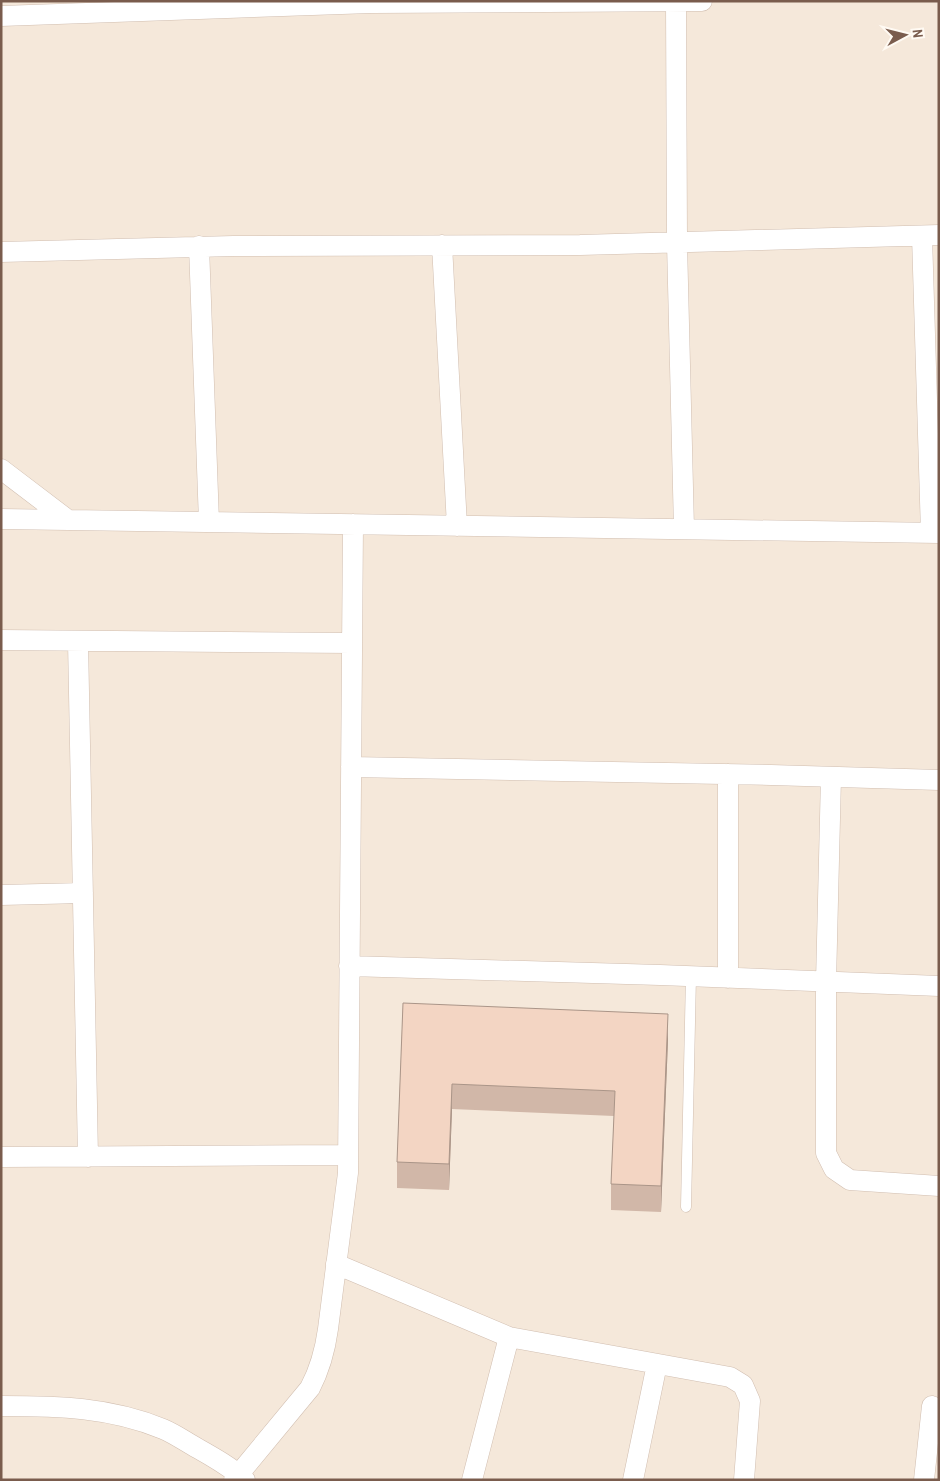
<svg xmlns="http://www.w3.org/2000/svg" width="940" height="1481" viewBox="0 0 940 1481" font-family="'Archivo Narrow',sans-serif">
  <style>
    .residential { fill: #f5e8da }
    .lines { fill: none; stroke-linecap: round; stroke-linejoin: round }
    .service-casing { stroke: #d1beb0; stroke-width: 11 }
    .minor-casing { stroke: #d1beb0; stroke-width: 21 }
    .service { stroke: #fff; stroke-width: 10 }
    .minor { stroke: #fff; stroke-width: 20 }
    .wall { fill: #d1b7a8 }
    .shaded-wall { fill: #aa9588 }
    .building { fill: #f3d5c3; stroke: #aa9588 }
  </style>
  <rect width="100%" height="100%" fill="#fdf6ec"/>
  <!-- residential -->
  <path class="residential" d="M1,1H939V1480H1Z"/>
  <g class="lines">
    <defs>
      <path id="service" d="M686,1207L691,976"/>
      <path id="minor" d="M676,1L677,243L684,529
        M1,16L371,3L702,1
        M922,236L931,533
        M442,245L457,526
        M199,246L209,522
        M1,252L234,246L580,245L939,235
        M1,469L68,520
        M1,519L939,533
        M1,640L352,643
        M78,641L88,1157
        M351,767L771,775L939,780
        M831,777L826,982V1153L834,1169L850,1180L939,1186
        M1,895L83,893
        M349,966L660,975L939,986
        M728,978V774
        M1,1157L347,1155
        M336,1264L509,1337L730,1377L743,1385L750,1401L744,1480
        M1,1406C58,1406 110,1407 163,1429C175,1434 186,1442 197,1448C213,1457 231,1467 245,1480
        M234,1480L310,1388C320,1369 325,1351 328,1329L348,1173L353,524
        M472,1480L509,1337
        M633,1480L657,1364
        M924,1480L932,1406"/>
    </defs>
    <!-- service casing -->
    <use href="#service" class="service-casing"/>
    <!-- minor casing -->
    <use href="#minor" class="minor-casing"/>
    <!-- service -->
    <use href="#service" class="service"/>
    <!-- minor -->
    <use href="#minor" class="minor"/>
  </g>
  <!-- wall -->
  <path class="wall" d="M403,1003L668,1040L661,1212L611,1210V1184L614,1116L452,1109L449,1190L397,1188V1162Z"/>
  <!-- shaded-wall -->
  <path class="shaded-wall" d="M668,1014V1040L661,1212V1186Z
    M452,1084V1109L449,1190V1164Z"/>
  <!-- building -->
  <path class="building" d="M403,1003L668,1014L661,1186L611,1184L615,1091L452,1084L449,1164L397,1162Z"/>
  <!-- border -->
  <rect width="940" height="1481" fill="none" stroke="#7a5c4d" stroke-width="5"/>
  <!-- north arrow -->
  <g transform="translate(905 35) rotate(83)" stroke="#fffaf3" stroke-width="4" paint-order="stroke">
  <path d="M0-4L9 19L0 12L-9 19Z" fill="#7a5c4d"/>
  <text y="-8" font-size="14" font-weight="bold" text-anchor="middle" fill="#7a5c4d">N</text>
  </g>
</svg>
